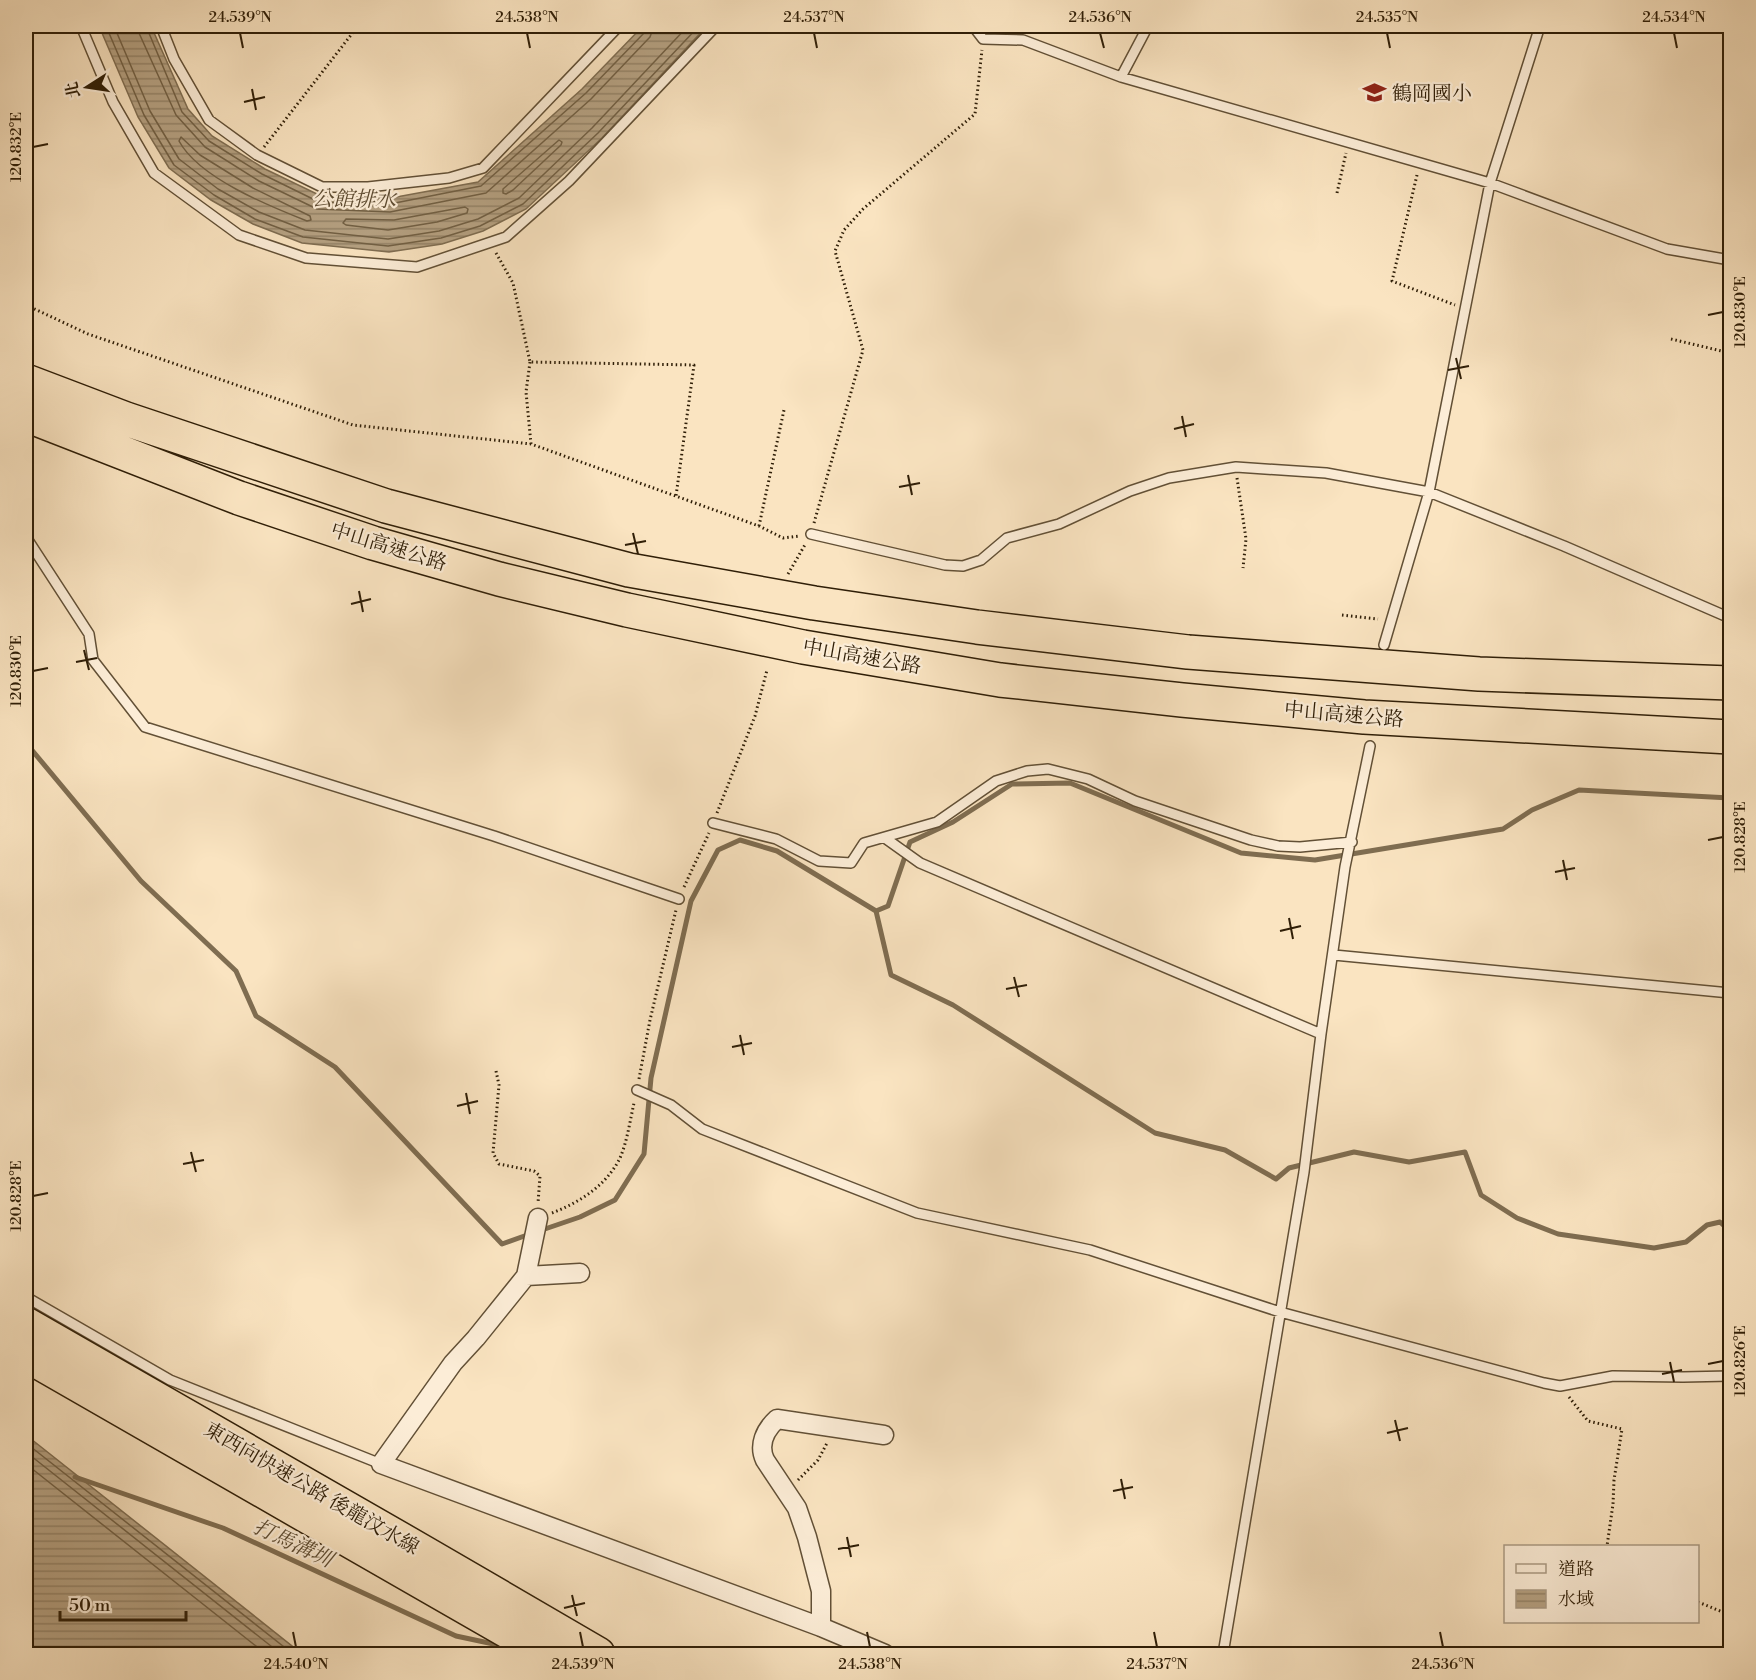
<svg xmlns="http://www.w3.org/2000/svg" width="1756" height="1680" viewBox="0 0 1756 1680" font-family="'Libre Bodoni','Noto Serif TC',serif">
  <style>
    .water { fill: url(#water-rules); stroke: #7f6d51; stroke-width: 1.5 }
    .lines { fill: none; stroke-linecap: round; stroke-linejoin: round }
    .shore { stroke: #726044; stroke-width: 1.5 }
    .stream { stroke: #7f6d51; stroke-width: 5 }
    .lane-casing { stroke: #625036; stroke-width: 12 }
    .street-casing { stroke: #625036; stroke-width: 21 }
    .highway-casing { stroke: #2f1e07; stroke-width: 36 }
    .path { stroke: #2f1e07; stroke-width: 3; stroke-dasharray: 1.5 3; stroke-linecap: butt }
    .lane { stroke: #fcedd7; stroke-width: 9 }
    .street { stroke: #fcedd7; stroke-width: 18 }
    .highway { stroke: #fae4c1; stroke-width: 33 }
    .ticks { fill: none; stroke: #2f1e07; stroke-width: 2 }
    .labels { text-anchor: middle; stroke-width: 4.5; stroke-linejoin: round; paint-order: stroke }
    .poi-label { font-size: 20px; fill: #2f1e07; stroke: #fcedd7; text-anchor: start }
    .street-label { font-size: 20px; fill: #2f1e07; stroke: #fcedd7 }
    .water-label { font-size: 21px; font-style: italic; fill: #5e4c32; stroke: #fcedd7 }
    .neatline { fill: none; stroke: #2f1e07; stroke-width: 2 }
    .ticks-label { font-size: 15px; text-anchor: middle; fill: #2f1e07 }
  </style>
  <defs>
    <pattern id="water-rules" width="6" height="5" patternUnits="userSpaceOnUse" patternTransform="scale(1.5)"><rect width="6" height="5" fill="#b5a182"/><path d="M0 2.5h6" fill="none" stroke="#948368"/></pattern>
  </defs>
  <rect width="100%" height="100%" fill="#fae4c1"/>
  <filter id="stains"><feTurbulence type="fractalNoise" baseFrequency=".00333" numOctaves="4"/><feColorMatrix values="0 0 0 0 .2 0 0 0 0 .09 0 0 0 0 .02 0 0 0 .5 -.17"/></filter>
  <radialGradient id="worn" r=".72"><stop offset=".6" stop-color="#630" stop-opacity="0"/><stop offset="1" stop-color="#630" stop-opacity=".3"/></radialGradient>
  <!-- water -->
  <path class="water" d="M99,26H151L188,109L212,136L265,169L321,196L391,198L478,182L582,89L643,26H707L602,138L526,209L483,231L442,244L389,252L302,243L253,224L211,200L169,168L138,117Z
    M26,1435L301,1653L303,1654H26Z"/>
  <g class="lines">
    <!-- shore -->
    <path class="shore" d="M106,26L144,115L174,165L214,195L255,219L303,237L388,246L441,238L480,226L523,204L598,133L699,26
      M114,26L150,111L179,159L218,189L259,212L305,230L388,239L439,231L478,219L519,198L592,128L688,26
      M138,26L139,33L176,115L205,147L259,181L317,209L390,212L486,193L591,99L650,37L654,26
      M146,26L182,112L209,141L262,174L319,202L390,204L481,186L586,93L645,32L646,26
      M181,137L200,155L253,188L310,216L311,220L307,221C269,206 199,178 179,141Z
      M559,140L562,142L561,145L513,190L506,194L503,193V189Z
      M465,207L468,209L467,213L437,222L388,230L346,225L343,223L346,219L394,220Z
      M26,1443L293,1654
      M26,1452L281,1654
      M26,1464L266,1654"/>
    <!-- stream -->
    <path class="stream" d="M26,743L141,881L236,971L256,1016L335,1067L502,1244L530,1234
      M876,911L888,906L910,842L953,822L1012,784L1070,783L1241,853L1315,860L1503,829L1532,810L1579,790L1730,798
      M539,1231L580,1217L615,1200L644,1154L651,1078L691,901L718,850L740,840L777,851L876,911L891,975L953,1005L1155,1133L1225,1150L1276,1179L1289,1168L1354,1152L1409,1162L1465,1152L1481,1195L1517,1218L1558,1234L1654,1248L1686,1242L1707,1225L1720,1222L1730,1231
      M75,1477L223,1528L456,1636L503,1646"/>
    <defs>
      <path id="lane" d="M81,26L113,102L154,173L239,235L306,258L417,267L506,237L569,181L716,26
        M161,26L174,59L209,120L257,155L322,187H368L449,178L483,168L619,26
        M973,26L983,39L1023,40L1121,77L1490,183L1667,249L1730,260
        M1121,77L1148,26
        M811,534L945,565L963,566L981,560L1007,538L1059,524L1130,491L1169,478L1236,467L1326,473L1429,492L1564,546L1730,618
        M26,537L89,634L93,660L145,727L494,836L679,899
        M1384,645L1429,492L1490,183L1540,26
        M713,823L776,839L819,861L851,863L864,843L937,822L996,781L1027,771L1048,769L1088,779L1135,801L1251,840L1278,846L1300,847L1352,842
        M885,838L920,863L1321,1034
        M1334,955L1730,993
        M637,1090L671,1105L702,1129L917,1213L1090,1250L1280,1312L1544,1383L1560,1386L1613,1376L1683,1377L1730,1376
        M26,1297L170,1380L381,1464
        M1223,1654L1304,1172L1321,1034L1345,867L1370,746"/>
      <path id="street" d="M580,1273L526,1276L476,1338L453,1363L381,1464L821,1627L885,1654
        M526,1276L538,1218
        M821,1627V1591L807,1537L797,1508L765,1460C758,1445 765,1430 777,1419L884,1435"/>
      <path id="highway" d="M26,381L126,419L386,506L629,570L814,603L977,627L1188,652L1479,674L1730,683
        M26,415L239,498L373,543L499,579L627,610L803,647L1000,680L1182,700L1364,717L1730,737
        M26,1324L423,1552L598,1654
        M26,1355L547,1654"/>
    </defs>
    <!-- lane casing -->
    <use href="#lane" class="lane-casing"/>
    <!-- street casing -->
    <use href="#street" class="street-casing"/>
    <!-- highway casing -->
    <use href="#highway" class="highway-casing"/>
    <!-- path -->
    <path class="path" d="M264,147L358,26
      M26,164L30,180L26,201
      M1417,175L1392,281L1455,305
      M1337,193L1346,153
      M496,253L513,283L530,362L694,365L676,496
      M26,305L88,334L353,425L531,444L759,526L783,538L800,536
      M1671,339L1730,353
      M530,362L526,392L531,444
      M1237,478L1246,539L1243,568
      M814,523L863,350L835,251L844,230L863,209L975,114L982,50
      M759,526L784,410
      M788,574L806,543
      M1342,615L1378,619
      M717,813L755,716L767,670
      M684,887L709,833
      M496,1071L499,1085L493,1153L499,1164L534,1171L540,1176L538,1203
      M639,1079L650,1020L676,910
      M552,1213C580,1202 606,1186 620,1158C627,1142 630,1121 634,1103
      M1569,1397L1588,1421L1622,1429L1614,1480L1613,1504L1607,1546
      M798,1480L818,1460L827,1443
      M1698,1602L1730,1615"/>
    <!-- lane -->
    <use href="#lane" class="lane"/>
    <!-- street -->
    <use href="#street" class="street"/>
    <!-- highway -->
    <use href="#highway" class="highway"/>
  </g>
  <!-- ticks -->
  <path class="ticks" d="M240,33L243,48M527,33L530,48M814,33L817,48M1100,33L1104,48M1387,33L1390,48M1674,33L1677,48M252,89L256,110M244,102L265,97M33,147L48,144M1708,315L1723,312M1456,358L1461,379M1448,370L1469,366M1182,416L1186,437M1174,429L1194,424M908,475L912,495M899,487L920,483M633,533L638,554M625,545L646,541M359,591L363,612M351,604L371,599M84,650L89,670M76,662L97,658M33,671L48,668M1708,840L1723,837M1563,860L1567,880M1555,872L1575,868M1289,918L1293,939M1280,931L1301,926M1014,977L1019,997M1006,989L1027,985M740,1035L744,1055M732,1047L752,1043M466,1093L470,1114M457,1106L478,1101M191,1152L196,1172M183,1164L204,1160M33,1196L48,1193M1670,1362L1674,1382M1708,1364L1723,1361M1662,1374L1682,1370M1395,1420L1400,1441M1387,1433L1408,1428M1121,1479L1125,1499M1113,1491L1133,1487M847,1537L851,1557M838,1549L859,1545M572,1595L577,1616M564,1608L585,1603M293,1632L296,1647M580,1632L583,1647M867,1632L870,1647M1154,1632L1157,1647M1440,1632L1443,1647"/>
  <!-- icons -->
  <defs>
    <symbol id="school-bare" viewBox="-9 -9 18 18"><path d="M0-5L7-2L0 1L-7-2ZM-4 1L0 2.5L4 1V4Q0 6-4 4Z" fill="#8f2418" stroke="#fcedd7" stroke-width="2.5" paint-order="stroke"/></symbol>
  </defs>
  <g fill-rule="evenodd">
    <use href="#school-bare" x="1358" y="76" width="33" height="33"/>
  </g>
  <g class="labels">
    <!-- poi labels -->
    <g class="poi-label">
      <text x="1392" y="100">鶴岡國小</text>
    </g>
    <!-- street labels -->
    <g class="street-label">
      <text transform="translate(389 546) rotate(17)" y="7">中山高速公路</text>
      <text transform="translate(862 656) rotate(10)" y="7">中山高速公路</text>
      <text transform="translate(1344 714) rotate(5)" y="7">中山高速公路</text>
      <text transform="translate(312 1488) rotate(30)" y="7">東西向快速公路 後龍汶水線</text>
    </g>
    <!-- water labels -->
    <g class="water-label">
      <text transform="translate(354 199) rotate(1)" y="7">公館排水</text>
      <text transform="translate(293 1543) rotate(25)" y="7">打馬溝圳</text>
    </g>
  </g>
  <!-- margin -->
  <rect width="1756" height="1680" fill="none" stroke="#fae4c1" stroke-width="66"/>
  <!-- legend -->
  <rect x="1504" y="1545" width="195" height="78" fill="#fcedd7" stroke="#aa9a84" stroke-width="1.5"/>
  <rect x="1516" y="1564" width="30" height="9" fill="#fcedd7" stroke="#aa9a84" stroke-width="1.5"/>
  <text x="1558" y="1575" font-size="18" fill="#2f1e07">道路</text>
  <rect x="1516" y="1590" width="30" height="18" fill="url(#water-rules)" stroke="#aa9a84" stroke-width="1.5"/>
  <text x="1558" y="1605" font-size="18" fill="#2f1e07">水域</text>
  <!-- north arrow -->
  <g transform="translate(87 87) rotate(258)" stroke="#fcedd7" stroke-width="4.5" paint-order="stroke">
  <path d="M0-4.5L10 22L0 15L-10 22Z" fill="#2f1e07"/>
  <text y="-9" font-size="16" font-weight="bold" text-anchor="middle" fill="#2f1e07">北</text>
  </g>
  <!-- scale -->
  <path d="M60 1611v9h126v-9" fill="none" stroke="#2f1e07" stroke-width="3"/>
  <text x="69" y="1611" font-size="18" fill="#2f1e07" stroke="#fcedd7" stroke-width="4.5" paint-order="stroke">50 m</text>
  <rect x="33" y="33" width="1690" height="1614" class="neatline"/>
  <g class="ticks-label">
    <text x="240" y="22">24.539°N</text>
    <text x="527" y="22">24.538°N</text>
    <text x="814" y="22">24.537°N</text>
    <text x="1100" y="22">24.536°N</text>
    <text x="1387" y="22">24.535°N</text>
    <text x="1674" y="22">24.534°N</text>
    <text transform="translate(16 147) rotate(-90)" y="5">120.832°E</text>
    <text transform="translate(1740 312) rotate(-90)" y="5">120.830°E</text>
    <text transform="translate(16 671) rotate(-90)" y="5">120.830°E</text>
    <text transform="translate(1740 837) rotate(-90)" y="5">120.828°E</text>
    <text transform="translate(16 1196) rotate(-90)" y="5">120.828°E</text>
    <text transform="translate(1740 1361) rotate(-90)" y="5">120.826°E</text>
    <text x="296" y="1669">24.540°N</text>
    <text x="583" y="1669">24.539°N</text>
    <text x="870" y="1669">24.538°N</text>
    <text x="1157" y="1669">24.537°N</text>
    <text x="1443" y="1669">24.536°N</text>
  </g>
  <rect width="100%" height="100%" filter="url(#stains)"/>
  <rect width="100%" height="100%" fill="url(#worn)"/>
</svg>
